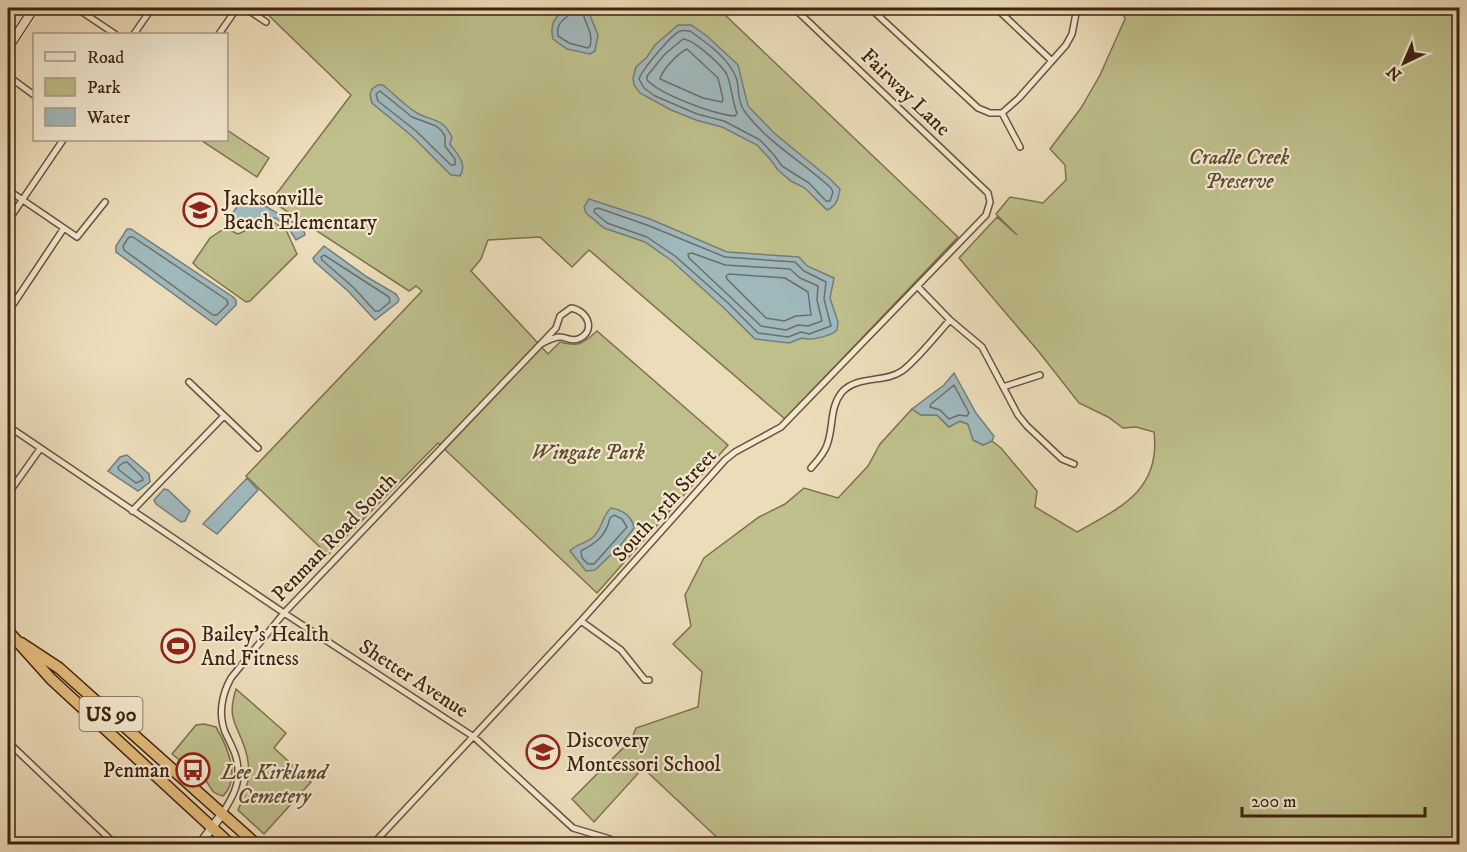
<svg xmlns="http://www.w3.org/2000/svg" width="1467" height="852" viewBox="0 0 1467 852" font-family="'IM FELL DW Pica',serif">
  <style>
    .green { fill: #bebf8b; stroke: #7e714d; stroke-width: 1.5 }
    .water { fill: #9fb8bc; stroke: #797c77; stroke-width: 1.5 }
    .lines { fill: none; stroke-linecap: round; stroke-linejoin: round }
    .shore { stroke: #6f6e66; stroke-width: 1.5 }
    .street-casing { stroke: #6a523a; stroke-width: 8 }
    .secondary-casing { stroke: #3f230f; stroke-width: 10 }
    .highway-casing { stroke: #3f230f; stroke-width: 13 }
    .street { stroke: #f3e9d2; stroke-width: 5 }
    .secondary { stroke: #f3e9d2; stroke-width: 8 }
    .highway { stroke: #e6be7d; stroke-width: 10 }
    .labels { text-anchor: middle; stroke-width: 4.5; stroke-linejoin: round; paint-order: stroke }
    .shield { fill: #f3e9d2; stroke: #755e4a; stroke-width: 1.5 }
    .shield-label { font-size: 20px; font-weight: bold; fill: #3f230f }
    .street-label { font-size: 21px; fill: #3f230f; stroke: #f3e9d2 }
    .park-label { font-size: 21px; font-style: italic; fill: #5f4a2e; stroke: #f3e9d2 }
    .poi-label { font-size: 21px; fill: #3f230f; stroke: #f3e9d2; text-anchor: start }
  </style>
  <rect width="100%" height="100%" fill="#ecddba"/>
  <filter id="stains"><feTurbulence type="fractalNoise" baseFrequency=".00333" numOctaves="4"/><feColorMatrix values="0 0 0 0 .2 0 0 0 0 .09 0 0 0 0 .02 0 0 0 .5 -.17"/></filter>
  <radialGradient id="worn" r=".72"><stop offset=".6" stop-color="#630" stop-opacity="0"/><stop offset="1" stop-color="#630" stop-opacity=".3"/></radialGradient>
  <!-- green -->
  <path class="green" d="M261,8H724V14L958,237L785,419L589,250L572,267L540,237L488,240L481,259L471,271L548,354L560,342C580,347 582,344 597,331L728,445L597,593L438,443L328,555L246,476L422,291L416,286L409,291L271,201L351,95Z
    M1121,8H1459V844H724L643,768L594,822L572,799L631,740L636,728L698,707L702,672L673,644L691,626L685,595L704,558L759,517L785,504L804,488L838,498L868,466L880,444L912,409L921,415H937L949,427L959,421L968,424L973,440L983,445L992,441L1001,448L1037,491L1035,507L1077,532C1120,508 1161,490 1154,432L1136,427L1123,428L1108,417L1079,403L1039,352L959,258L997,217L1017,235L996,214L1010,197L1043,203L1066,180L1065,165L1050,149L1081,108L1100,75L1125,19Z
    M227,130L269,158L257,177L202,141L226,140Z
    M274,222L287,232L297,254L250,301L246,302L198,268L193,263L210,238L225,228L238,234L256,226Z
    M236,689L286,733L274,748L311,782L264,834L238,810C247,791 252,773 246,752C238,724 226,721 236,689Z
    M204,724L216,727C227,746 242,777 223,796C211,794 212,788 206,781C197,768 183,764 172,754L196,725Z"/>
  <!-- water -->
  <path class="water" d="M566,8H587L598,35L595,51L590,54L567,49L553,39C550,27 553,17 565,11Z
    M678,25H691L707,36L738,65L748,106L774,133L829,178L840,189C838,199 837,206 827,210L805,188L791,181L778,170L770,159L757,145L722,127L696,120L671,110L640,93L634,85L633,78L636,67L647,57L655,45Z
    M378,85H383C394,94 405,106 417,113C433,122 442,117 452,137L450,144C457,154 468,164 460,176L451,175L412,136L372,103L370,94L372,89Z
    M246,195L303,228L305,235L296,240L288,227L275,218L256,220L241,227L230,225L231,215Z
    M589,199L650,219L727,252L799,257L807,266L834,278L830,298L838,322L837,330C831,336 811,341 802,338L789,343L755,339L724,308L672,261L645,242L604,228L586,213L584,207Z
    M127,229H131L233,297L236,300V305L216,325L116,252V246Z
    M324,246L367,277L396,294L399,299L398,302L375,320L348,291L314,261L313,258Z
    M954,373L976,413L994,436L992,441L983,445L973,440L968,424L960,421L949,427L937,415H921L912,409L944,385Z
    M127,455L149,474L150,482L138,491L108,471L120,457Z
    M247,478L258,490L217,534L203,524Z
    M164,489L168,490L190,511L185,521L181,522L156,504L154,500Z
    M611,508C622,510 632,516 634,528L620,546L595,570L586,571L570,551C576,544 585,544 592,538C603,529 601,517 611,508Z"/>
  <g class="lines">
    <!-- shore -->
    <path class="shore" d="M571,8L570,14C562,21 556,24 558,36L569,43L588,48L590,46C594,31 583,22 582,8
      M690,31C707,43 731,60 737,80C739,91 738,103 745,112C768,143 803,162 831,188L833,192L830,201H826L809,183L782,166L774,155L760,140L724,121L697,114L655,96L644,88L639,79C641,71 671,35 680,31C682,30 687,31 690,31Z
      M683,39C693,39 723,66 727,75C732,87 732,101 737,113L735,116C716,115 661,95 647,80V76L665,54Z
      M687,49L718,78L723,99L722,102L703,98L660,79C663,69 677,54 687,49Z
      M380,91L412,117L436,126L441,130L445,136V146L455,159V165H451L416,131L378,101L376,94Z
      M598,208L647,225L725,257L795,262L804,271L826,282L824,299L831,326L809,334L801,332L788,337L758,333L728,303L675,256L647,237L607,223L594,212L595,209Z
      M129,237H133L227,300L228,304L217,315H213L124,250L123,246Z
      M692,253L725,265L790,269L800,278L818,286L817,300L822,321L808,326L798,325L786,330L761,326L689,258L688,254Z
      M324,255L389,297L390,302L379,311H375L353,287L322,260L321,257Z
      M729,274L785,278L808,292L811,315L796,316L784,321L766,318L727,279L726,276Z
      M954,385L969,413L967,416L959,415L949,419L940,410L930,407L931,404Z
      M127,462L142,477L143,480L136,483L119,470L118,467L123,463Z
      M614,515L622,519L627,527L594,564H588L582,558L581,551C596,543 606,536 610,518Z"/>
    <defs>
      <path id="street" d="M76,8L115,34
        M245,8L266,22
        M870,8L978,108L990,113H1002
        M996,8L1052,61
        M134,34L152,8
        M219,34L237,8
        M8,76L34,95
        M1002,113L1019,98L1066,45L1072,34L1077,8
        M1002,113L1020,147
        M8,190L77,237L105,202
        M8,221L63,140
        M918,287L950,320L982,347L1018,415L1027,426L1062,459L1074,464
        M8,307L10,309L64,228
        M189,382L258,448
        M1003,387L1040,375
        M8,426L284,613L474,737L573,828L610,839L615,844
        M811,468C817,461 824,454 827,445C834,427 829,408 842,392C858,375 885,383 902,371C917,360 937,334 950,320
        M8,494L40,449
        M132,511L224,416
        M581,621L621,650L645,680H649
        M8,742L115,844
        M222,814C230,801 239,787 238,771C238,756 231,745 225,732C218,714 222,694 231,678L284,613L556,328L560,316L571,308C589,311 596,332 578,339C571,342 567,337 560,337C553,337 547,341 541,344
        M373,844L581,621L725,460L735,452L781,427L986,215L990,202L988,193L794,8"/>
      <path id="secondary" d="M8,48L34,8
        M200,844L222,814"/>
      <path id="highway" d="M8,631L51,679L230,844
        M21,643L59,668L256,844"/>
    </defs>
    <!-- street casing -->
    <use href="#street" class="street-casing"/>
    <!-- secondary casing -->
    <use href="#secondary" class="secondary-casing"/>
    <!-- highway casing -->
    <use href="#highway" class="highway-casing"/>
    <!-- street -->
    <use href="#street" class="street"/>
    <!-- secondary -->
    <use href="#secondary" class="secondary"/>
    <!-- highway -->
    <use href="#highway" class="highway"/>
  </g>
  <!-- icons -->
  <defs>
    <symbol id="school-ring" viewBox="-11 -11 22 22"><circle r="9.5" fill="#f3e9d2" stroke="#8f2418" stroke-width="1.5"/><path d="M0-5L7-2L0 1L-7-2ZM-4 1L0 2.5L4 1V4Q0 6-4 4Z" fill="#8f2418"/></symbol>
    <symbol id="stadium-ring" viewBox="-11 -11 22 22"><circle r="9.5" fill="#f3e9d2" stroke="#8f2418" stroke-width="1.5"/><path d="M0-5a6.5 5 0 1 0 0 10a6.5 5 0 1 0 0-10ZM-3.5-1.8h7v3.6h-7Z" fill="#8f2418"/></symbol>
    <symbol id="bus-ring" viewBox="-11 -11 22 22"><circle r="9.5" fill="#f3e9d2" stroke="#8f2418" stroke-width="1.5"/><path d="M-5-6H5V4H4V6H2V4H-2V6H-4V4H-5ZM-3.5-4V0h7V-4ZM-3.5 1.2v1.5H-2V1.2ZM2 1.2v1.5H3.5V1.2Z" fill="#8f2418"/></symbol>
  </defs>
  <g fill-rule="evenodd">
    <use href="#school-ring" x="181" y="191" width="38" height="38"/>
    <use href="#stadium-ring" x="159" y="627" width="38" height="38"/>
    <use href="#school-ring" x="524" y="733" width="38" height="38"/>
    <use href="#bus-ring" x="174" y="751" width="38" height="38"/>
  </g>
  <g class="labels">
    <!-- shield labels -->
    <rect class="shield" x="79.5" y="697" width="63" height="34" rx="4.5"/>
    <g class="shield-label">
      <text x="111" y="721">US 90</text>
    </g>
    <!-- street labels -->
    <g class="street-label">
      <text transform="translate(906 92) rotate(44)" y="7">Fairway Lane</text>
      <text transform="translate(664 505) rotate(-48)" y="7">South 15th Street</text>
      <text transform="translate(334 537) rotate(-46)" y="7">Penman Road South</text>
      <text transform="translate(414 678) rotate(33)" y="7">Shetter Avenue</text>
    </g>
    <!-- park labels -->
    <g class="park-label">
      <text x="1239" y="164">Cradle Creek<tspan x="1239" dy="24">Preserve</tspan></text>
      <text x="588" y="459">Wingate Park</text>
      <text x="274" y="779">Lee Kirkland<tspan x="274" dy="24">Cemetery</tspan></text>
    </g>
    <!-- poi labels -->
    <g class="poi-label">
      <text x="223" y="205">Jacksonville<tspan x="223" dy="24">Beach Elementary</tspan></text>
      <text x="201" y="641">Bailey's Health<tspan x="201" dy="24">And Fitness</tspan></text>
      <text x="566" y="747">Discovery<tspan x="566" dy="24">Montessori School</tspan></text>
      <text x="170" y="777" text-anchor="end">Penman</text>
    </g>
  </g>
  <!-- margin -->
  <rect width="1467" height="852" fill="none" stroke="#ecddba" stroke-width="30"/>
  <rect x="9" y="9" width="1449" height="834" fill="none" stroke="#3f230f" stroke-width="3"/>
  <rect x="15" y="15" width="1437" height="822" fill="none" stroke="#3f230f" stroke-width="1.5"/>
  <!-- legend -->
  <rect x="33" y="33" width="195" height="108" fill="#f3e9d2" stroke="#ab9a84" stroke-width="1.5"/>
  <rect x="45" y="52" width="30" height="9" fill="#f3e9d2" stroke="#ab9a84" stroke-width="1.5"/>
  <text x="87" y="63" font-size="18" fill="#3f230f">Road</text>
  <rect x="45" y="78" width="30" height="18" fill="#bebf8b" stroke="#ab9a84" stroke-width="1.5"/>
  <text x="87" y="93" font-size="18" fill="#3f230f">Park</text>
  <rect x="45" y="108" width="30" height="18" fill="#9fb8bc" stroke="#ab9a84" stroke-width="1.5"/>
  <text x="87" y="123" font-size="18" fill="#3f230f">Water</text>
  <!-- north arrow -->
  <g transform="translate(1404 63) rotate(224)" stroke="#f3e9d2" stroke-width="4.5" paint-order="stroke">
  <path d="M0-4.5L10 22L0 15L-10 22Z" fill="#3f230f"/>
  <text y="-9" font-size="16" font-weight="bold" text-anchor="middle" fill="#3f230f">N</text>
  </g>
  <!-- scale -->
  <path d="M1242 807v9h183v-9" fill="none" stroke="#3f230f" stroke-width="3"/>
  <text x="1251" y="807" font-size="18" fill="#3f230f" stroke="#f3e9d2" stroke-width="4.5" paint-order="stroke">200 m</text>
  <rect width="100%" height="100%" filter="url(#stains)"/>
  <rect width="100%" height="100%" fill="url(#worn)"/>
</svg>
